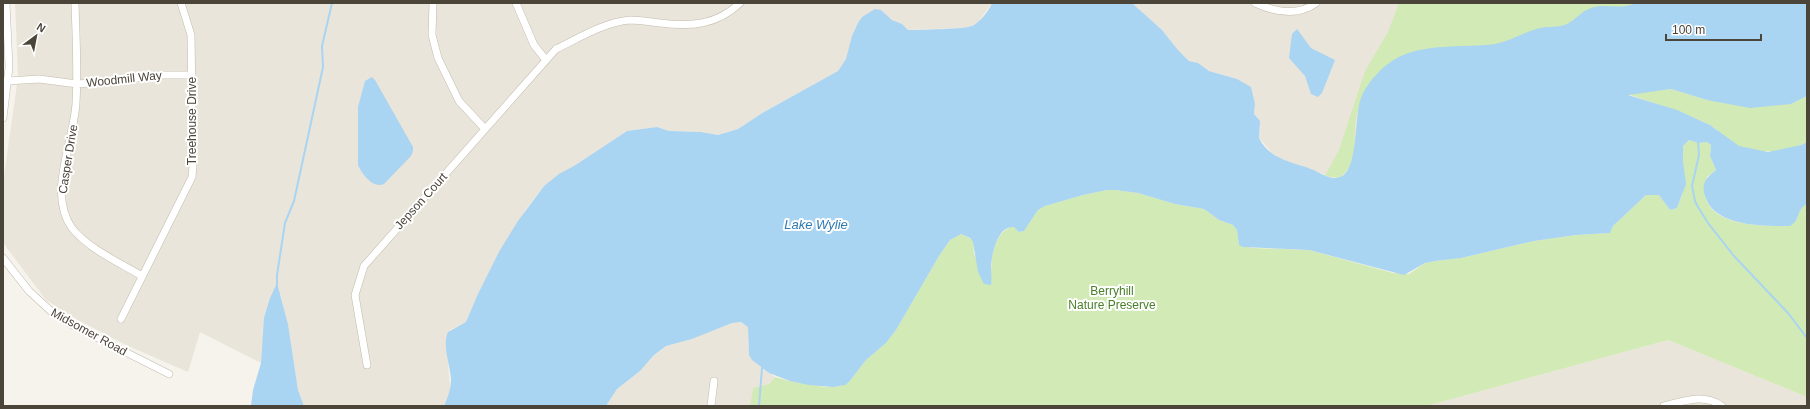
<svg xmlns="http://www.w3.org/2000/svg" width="1810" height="409" viewBox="0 0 1810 409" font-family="Helvetica,sans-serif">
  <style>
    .residential { fill: #eae5da }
    .green { fill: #d2eab5 }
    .water { fill: #a9d4f2 }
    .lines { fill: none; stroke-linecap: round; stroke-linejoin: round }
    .stream { stroke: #a9d4f2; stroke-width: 2 }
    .minor-casing { stroke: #c2bbae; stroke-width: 8 }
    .minor { stroke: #fff; stroke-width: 7 }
    .labels { text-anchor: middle; stroke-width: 4; stroke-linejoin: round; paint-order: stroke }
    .street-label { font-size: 12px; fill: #4b4439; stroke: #fff }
    .park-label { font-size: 12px; fill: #4a7f2a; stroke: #fff }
    .water-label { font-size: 13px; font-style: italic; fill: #2e7ab2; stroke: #fff }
  </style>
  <rect width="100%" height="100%" fill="#f6f3ec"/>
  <!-- residential -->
  <path class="residential" d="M15,3H992L979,21L971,27L959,28L908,30L902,24L892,20L881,10H875L862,17L846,59L838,71L764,112L738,129L718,135L701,132L669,131L657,127L627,131L544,186L526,209L477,296L466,322L450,330L446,344L450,385V393L444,406H304L298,390L288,324L280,293L263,348L261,363L200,332L188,372L126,345L78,320L46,300L4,244L3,239V183L18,77Z
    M1132,3H1636L1332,178L1311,169L1288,163L1272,153L1259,138L1260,126L1254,114L1255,104L1237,79L1209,71L1198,63L1189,61L1178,50L1162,30Z
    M741,322L748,327L749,355L758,365L775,377L769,384L753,388L750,406H606L617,389L640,371L654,355L666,346L692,339L732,323Z
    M1668,340L1807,397V406H1430V405Z"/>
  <!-- green -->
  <path class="green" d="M1399,3H1636L1622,8L1601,6L1567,24L1556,28H1540L1508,41L1377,75C1371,85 1360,103 1357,114C1351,135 1362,163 1339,178L1325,176L1339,150L1365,71L1388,32Z
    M1671,89L1707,100L1791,104L1807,96V142C1789,152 1757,155 1738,146C1726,140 1718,128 1706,123C1680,111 1654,103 1627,94Z
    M1689,140L1698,143L1707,142L1711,145L1710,156L1716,170L1707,177C1707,184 1704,196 1707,202C1719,227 1766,226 1790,226C1801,218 1795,211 1807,204V397L1668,340L1430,405V406H750L753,388L769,384L775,377L790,381L825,387L840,386L849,382L866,360L886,343L896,330L939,256L950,240L961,234C982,243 969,246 976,258C980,267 986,274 991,282C991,262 991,237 1011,226L1015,227L1019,232L1024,231L1038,210L1045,206L1083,195L1107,190H1115L1138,193L1175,204L1204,209L1219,220L1233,225L1237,230L1239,245L1253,248L1309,250L1393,273L1409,274L1425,263L1435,261L1461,258L1534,241L1576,235L1610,233L1613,226L1646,195H1659L1670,210L1677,208L1683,193V146Z"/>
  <!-- water -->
  <path class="water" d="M992,3H1132L1162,30L1178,50L1189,61L1198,63L1209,71L1237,79L1251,87L1255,104L1254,114L1260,121L1259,138C1269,159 1292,162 1311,169C1320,172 1330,181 1340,177C1359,171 1354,116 1361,98C1367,83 1382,66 1397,58C1424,43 1464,48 1495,44C1511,41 1524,32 1540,28C1549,26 1558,28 1567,24C1575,20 1581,12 1589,9C1604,2 1619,11 1636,3H1807V96L1791,104L1750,108L1707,100L1671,89L1628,95L1677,110L1710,125L1739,146L1768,152L1801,145L1807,142V204C1795,211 1801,220 1790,226C1763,226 1714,227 1705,196C1701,183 1706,178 1716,170L1710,156L1711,145L1707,142L1698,143L1689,140L1683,146V162L1686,184L1677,208L1670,210L1659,195H1646L1613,226L1610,233L1576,235L1534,241L1461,258L1435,261L1425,263L1404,275L1309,250L1243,247L1239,245L1237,230L1233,225L1219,220L1204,209L1175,204L1138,193L1115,190H1107L1083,195L1045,206L1038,210L1024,231L1019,232L1014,227C998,225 992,253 991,266C991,272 992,279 991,285L984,284L978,272L973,242L970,238L961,234L950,240L939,256L896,330L886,343L866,360L849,382L845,385L833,387L809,385L790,381L769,373L752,360L749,355L748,327L741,322L732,323L692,339L666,346L654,355L640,371L617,389L606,406H444C448,397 451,389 451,379C450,365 442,345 448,332L466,322L477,296L500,250L518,221L544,186L559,174L574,166L627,131L657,127L669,131L701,132L718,135L738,129L764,112L838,71L846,59L852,36L858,23L862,17L875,9L881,10L892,20L902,24L908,30C916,30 967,29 972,26C979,23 989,11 992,3Z
    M1297,29L1311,48L1335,60L1322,93L1318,97L1311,94L1305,76L1289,58L1292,34Z
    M372,77L375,80L413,147V151L411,156L384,184C373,189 362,174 358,165V107L365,81Z
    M277,283L288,324L298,390L304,406H251L253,390L261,363L264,318L270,298Z"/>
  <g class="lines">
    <!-- stream -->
    <path class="stream" d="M1698,142L1699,155L1692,186L1695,201L1698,207L1708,223L1734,256L1788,313L1807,338
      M277,287V275L285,223L294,201L323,67L322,46L332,3
      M759,406L762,368"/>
    <defs>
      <path id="minor" d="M75,3C76,37 78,70 76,103C74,141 47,194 72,228C87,248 120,263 142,276
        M433,3L432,35L438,58L459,101L485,129
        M516,3L534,45L546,60
        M1255,3C1275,12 1297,17 1316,3
        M8,81L39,79L77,84L129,80L148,75H192
        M3,118L9,67L6,3
        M3,258L29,291L54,314L74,326L169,374
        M121,319L192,177L193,166L191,35L181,3
        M367,365L355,295L364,266L556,49C579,38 605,22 630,20C640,20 650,22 660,23C691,27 717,25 740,3
        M711,406L714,381
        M1664,406C1684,401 1704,393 1722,406"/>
    </defs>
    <!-- minor casing -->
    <use href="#minor" class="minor-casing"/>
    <!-- minor -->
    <use href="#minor" class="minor"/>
  </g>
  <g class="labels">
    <!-- street labels -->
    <g class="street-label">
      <text transform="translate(124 79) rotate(-6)" y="4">Woodmill Way</text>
      <text transform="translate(192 121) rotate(-90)" y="4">Treehouse Drive</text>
      <text transform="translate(68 159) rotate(-81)" y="4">Casper Drive</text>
      <text transform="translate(421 201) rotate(-48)" y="4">Jepson Court</text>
      <text transform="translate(89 332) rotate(29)" y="4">Midsomer Road</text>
    </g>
    <!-- park labels -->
    <g class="park-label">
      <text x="1112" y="295">Berryhill<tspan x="1112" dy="14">Nature Preserve</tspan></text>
    </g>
    <!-- water labels -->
    <g class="water-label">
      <text x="816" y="229">Lake Wylie</text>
    </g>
  </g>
  <!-- border -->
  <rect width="1810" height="409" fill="none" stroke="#4b4439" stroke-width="8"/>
  <!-- north arrow -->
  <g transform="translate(36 36) rotate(32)" stroke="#ffffff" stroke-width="3" paint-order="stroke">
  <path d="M0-3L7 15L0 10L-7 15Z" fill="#4b4439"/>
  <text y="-6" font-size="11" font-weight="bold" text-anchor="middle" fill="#4b4439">N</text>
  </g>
  <!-- scale -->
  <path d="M1666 34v6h95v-6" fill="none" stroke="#4b4439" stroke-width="2"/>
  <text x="1672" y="34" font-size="12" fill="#4b4439" stroke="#ffffff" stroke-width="3" paint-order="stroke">100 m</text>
</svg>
